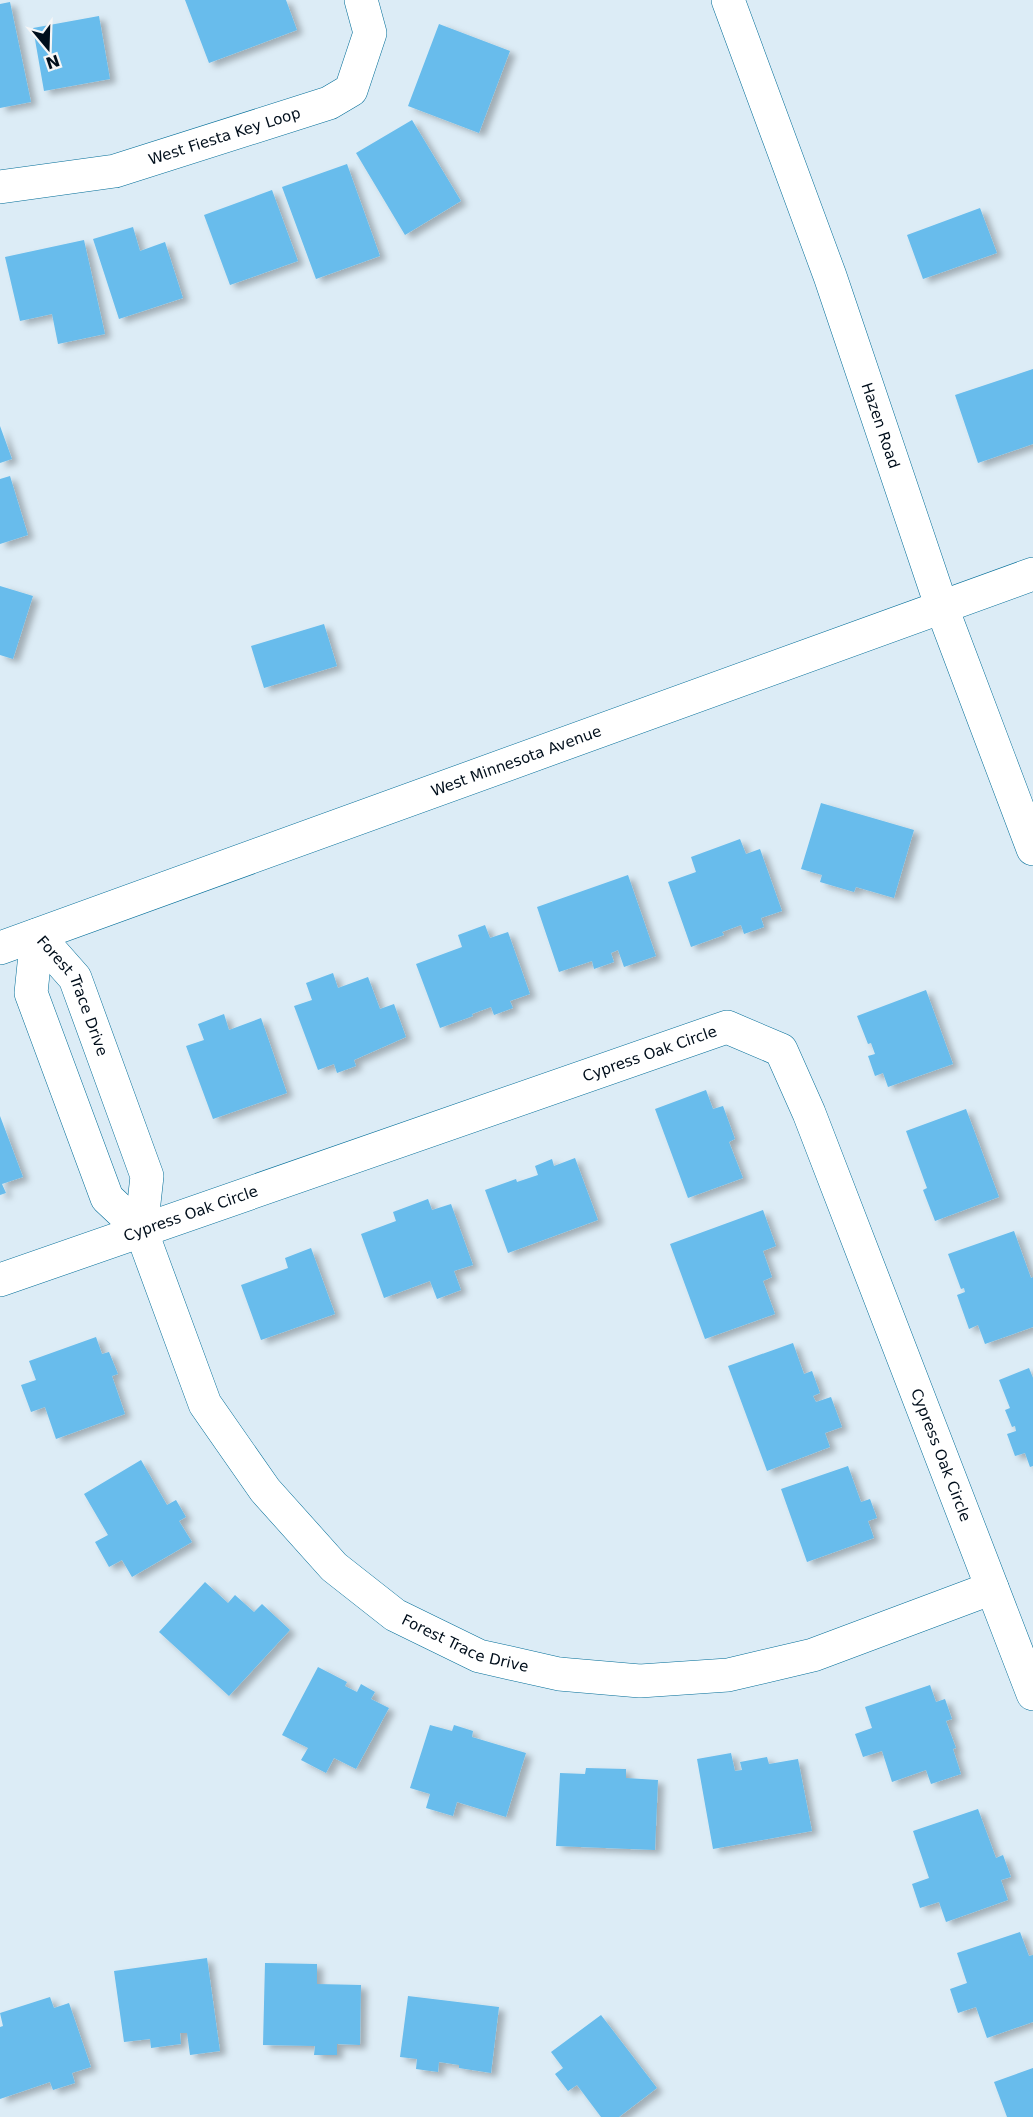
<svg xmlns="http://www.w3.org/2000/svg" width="1033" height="2117" viewBox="0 0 1033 2117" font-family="'DejaVu Sans',sans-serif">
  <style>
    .building { fill: #67bcec; filter: url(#shadow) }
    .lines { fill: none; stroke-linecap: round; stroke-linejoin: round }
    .minor-casing { stroke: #006d98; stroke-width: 34 }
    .minor { stroke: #fff; stroke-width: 33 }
    .labels { text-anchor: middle; stroke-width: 4.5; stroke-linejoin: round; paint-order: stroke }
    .street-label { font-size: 15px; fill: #000e1b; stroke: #f6f6f6 }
  </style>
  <defs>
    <filter id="shadow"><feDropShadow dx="6" dy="4" stdDeviation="3" flood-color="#0004"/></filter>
  </defs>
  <rect width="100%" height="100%" fill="#dcecf6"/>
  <!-- building -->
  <path class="building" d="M185,0H286L297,30L209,63Z
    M10,2L31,102L0,108V4Z
    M99,16L110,79L44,91L33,28Z
    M439,24L510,51L479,133L408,106Z
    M412,120L461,201L405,235L356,153Z
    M347,164L380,256L316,279L282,187Z
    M272,190L298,261L230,285L204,215Z
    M980,208L997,253L923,279L907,235Z
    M133,227L140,251L165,242L183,298L119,319L93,239Z
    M84,240L105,334L58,344L52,314L20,321L5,257Z
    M1033,369V444L978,463L955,395Z
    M0,426L12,459L0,463Z
    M10,476L28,535L0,544V479Z
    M0,586L33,596L13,659L0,655Z
    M324,624L337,666L264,688L251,646Z
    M821,803L914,830L894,898L856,887L854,892L820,882L822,875L801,869Z
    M740,839L746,854L760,849L782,911L761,918L764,927L744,934L741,925L722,932L724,935L691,947L668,882L696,872L691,857Z
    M628,875L656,956L624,967L618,950L611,953L614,962L594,969L592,961L559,972L537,907Z
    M485,925L490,938L508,932L530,994L510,1001L513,1008L494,1015L491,1007L472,1014L473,1016L440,1028L416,964L462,947L458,935Z
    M333,973L338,988L368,977L380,1009L394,1004L406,1037L354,1060L356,1066L337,1073L334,1064L318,1070L294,1006L312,1000L306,983Z
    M926,990L953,1064L888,1087L883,1073L875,1076L868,1056L875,1054L871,1043L868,1044L857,1016Z
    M224,1014L229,1030L261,1018L287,1093L213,1119L186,1046L204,1040L198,1024Z
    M706,1090L713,1109L723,1106L735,1139L729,1142L743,1178L688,1198L655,1109Z
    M966,1109L999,1197L935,1221L923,1190L927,1188L906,1131Z
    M0,1116L23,1177L2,1184L6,1193L0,1195Z
    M575,1158L598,1220L508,1253L485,1190L516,1179L517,1182L538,1175L535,1166L552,1159L554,1166Z
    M428,1199L432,1210L451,1204L473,1265L454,1271L461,1290L437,1299L430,1281L384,1298L361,1234L396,1221L393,1212Z
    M763,1210L776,1246L763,1251L772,1277L763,1281L775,1314L705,1339L670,1244Z
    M1014,1231L1031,1278L1033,1277V1327L985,1344L978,1325L969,1329L957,1295L965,1292L964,1288L961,1289L948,1254Z
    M311,1248L335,1314L261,1340L241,1285L288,1268L285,1258Z
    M96,1337L102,1354L109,1352L118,1374L112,1376L125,1414L56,1439L45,1407L31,1412L21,1385L36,1380L29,1361Z
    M793,1343L804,1374L812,1371L820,1393L813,1396L816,1402L831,1397L842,1427L825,1433L830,1447L767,1471L728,1366Z
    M1029,1368L1033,1378V1466L1030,1467L1025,1453L1015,1456L1007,1434L1016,1431L1015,1426L1012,1427L1005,1410L1010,1408L999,1380Z
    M141,1460L167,1505L176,1500L186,1517L179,1521L192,1542L132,1577L122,1560L109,1567L95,1542L108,1535L84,1494Z
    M848,1466L861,1502L870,1499L877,1518L868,1521L874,1538L807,1562L781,1489Z
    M205,1582L228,1603L235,1595L254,1612L262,1604L290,1630L229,1696L159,1632Z
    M318,1667L347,1682L345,1686L357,1692L361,1684L375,1692L371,1699L389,1708L356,1769L334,1758L326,1773L301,1760L308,1748L282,1735Z
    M930,1685L936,1702L945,1699L952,1719L946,1721L956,1748L953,1749L961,1774L931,1784L926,1770L892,1782L882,1751L863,1757L855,1734L872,1728L865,1707Z
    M430,1725L452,1731L454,1725L473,1731L472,1737L526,1753L506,1817L457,1802L453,1816L426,1808L430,1794L410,1788Z
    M731,1753L735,1771L742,1770L740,1762L767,1757L769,1764L798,1759L812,1831L713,1849L697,1759Z
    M586,1768L626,1769V1778L658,1780L655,1850L556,1846L560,1773L585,1774Z
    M978,1809L996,1858L1003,1855L1011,1877L1001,1880L1008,1900L946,1922L939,1902L920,1908L912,1884L929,1878L913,1831Z
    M1020,1932L1029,1956L1033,1955V2022L987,2038L976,2007L958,2013L950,1989L967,1983L957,1953Z
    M207,1958L220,2051L190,2055L187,2033H180L181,2044L151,2048L150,2039L124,2042L114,1971Z
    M265,1963L317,1964V1984L361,1985L360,2045L337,2044V2055H314L315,2046L263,2045Z
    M408,1996L499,2007L491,2073L459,2068V2065L439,2062L438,2072L416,2069L417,2059L400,2057Z
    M50,1997L54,2008L69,2003L91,2067L72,2073L75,2083L53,2090L50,2082L0,2099V2027L3,2026L0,2013Z
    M601,2015L657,2088L619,2117H601L577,2085L568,2091L555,2074L563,2068L551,2052Z
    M1033,2068V2117H1007L994,2082Z"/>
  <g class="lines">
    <defs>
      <g id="minor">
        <path id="s1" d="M728,0L830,276L942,608L1033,849"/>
        <path id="s2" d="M0,187L115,171L329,103L351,90L370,33L361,0"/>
        <path id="s3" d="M37,935L75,978L147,1176L141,1230L205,1404L265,1490L334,1567L395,1615L479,1656L559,1674L640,1681L728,1675L813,1655L992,1588"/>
        <path d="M37,935L31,993L107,1198L141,1230"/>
        <path id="s4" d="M0,948L1033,574"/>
        <path id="s5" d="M0,1280L727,1027L781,1050L809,1113L1033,1694"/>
      </g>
    </defs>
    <!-- minor casing -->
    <use href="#minor" class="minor-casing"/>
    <!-- minor -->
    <use href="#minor" class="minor"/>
  </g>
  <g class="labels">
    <!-- street labels -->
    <g class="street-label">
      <text dy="5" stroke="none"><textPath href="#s2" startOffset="231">West Fiesta Key Loop</textPath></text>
      <text dy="5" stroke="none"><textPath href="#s1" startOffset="452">Hazen Road</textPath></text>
      <text dy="5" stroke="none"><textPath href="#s4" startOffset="549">West Minnesota Avenue</textPath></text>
      <text dy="5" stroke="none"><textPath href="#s3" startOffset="72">Forest Trace Drive</textPath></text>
      <text dy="5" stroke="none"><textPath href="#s5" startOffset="688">Cypress Oak Circle</textPath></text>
      <text dy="5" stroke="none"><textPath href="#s5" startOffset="202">Cypress Oak Circle</textPath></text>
      <text dy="5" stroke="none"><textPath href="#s5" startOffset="1264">Cypress Oak Circle</textPath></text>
      <text dy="5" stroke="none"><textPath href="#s3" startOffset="870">Forest Trace Drive</textPath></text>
    </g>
  </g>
  <!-- north arrow -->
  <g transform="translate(48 48) rotate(161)" stroke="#f6f6f6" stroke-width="4.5" paint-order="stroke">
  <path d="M0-4.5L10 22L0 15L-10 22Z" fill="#000e1b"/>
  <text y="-9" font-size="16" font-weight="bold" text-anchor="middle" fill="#000e1b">N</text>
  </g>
</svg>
